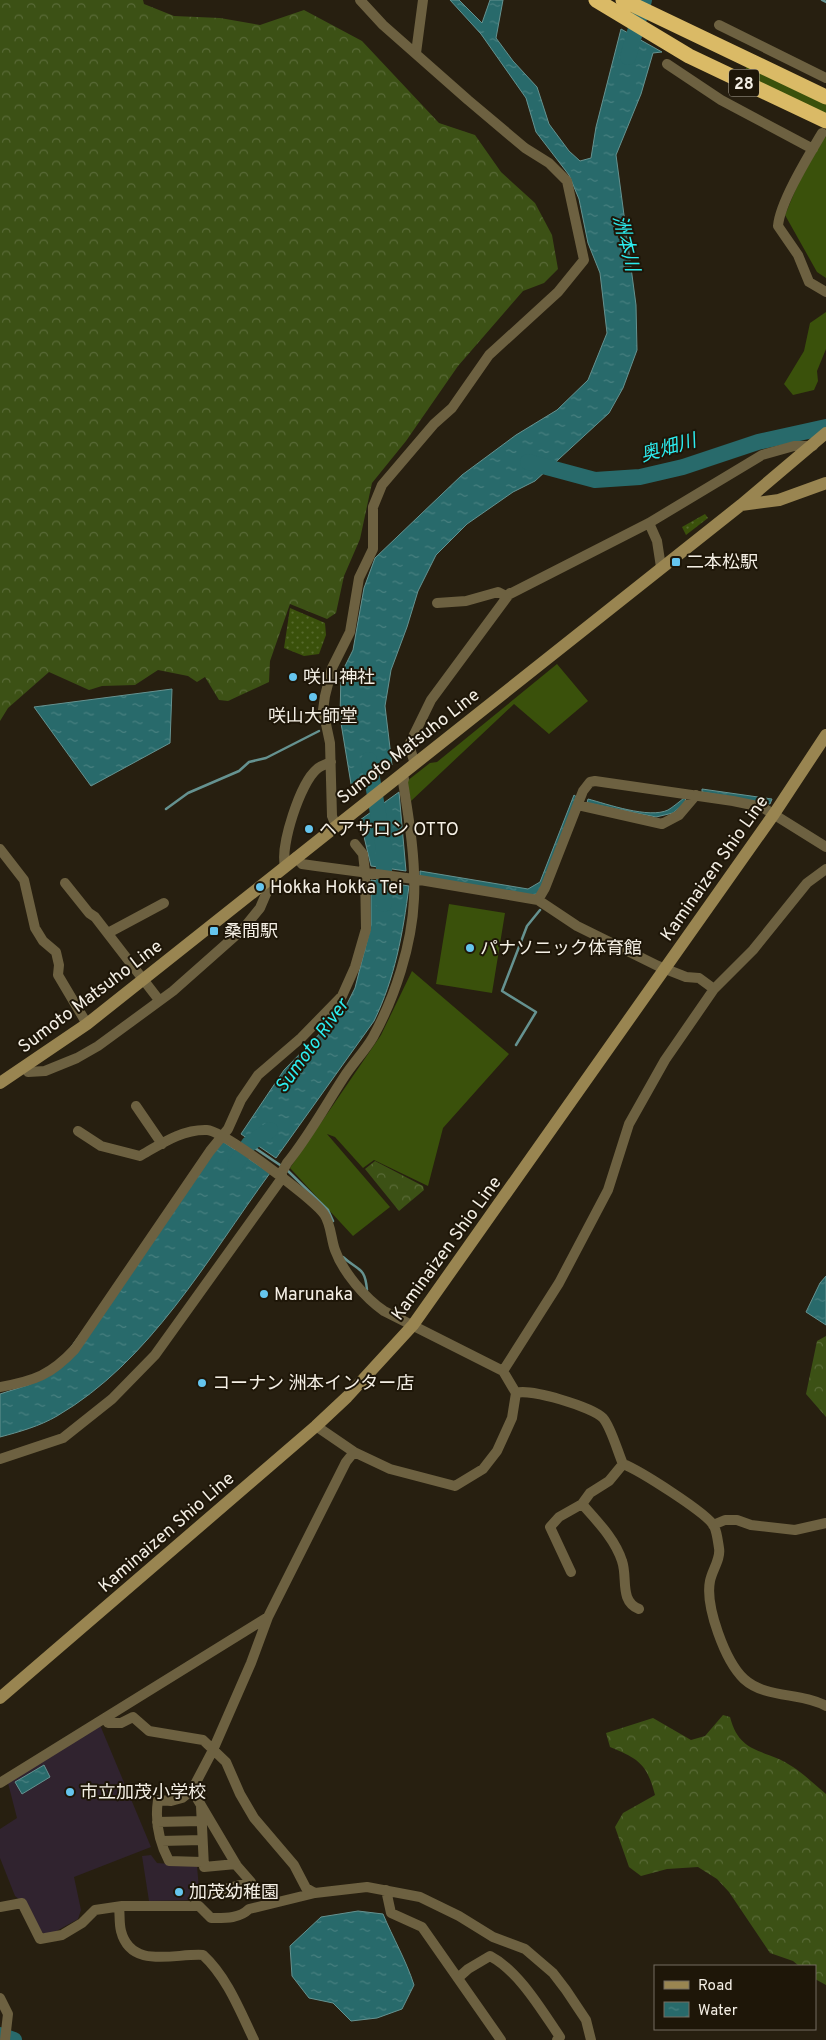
<svg xmlns="http://www.w3.org/2000/svg" width="826" height="2040" viewBox="0 0 826 2040" font-family="Overpass,'Noto Sans JP',sans-serif">
  <style>
    .education { fill: #30232f }
    .grass { fill: #3a510b }
    .forest { fill: url(#forest-crowns) }
    .park { fill: url(#park-dots) }
    .water { fill: url(#water-ripples); stroke: #659290 }
    .lines { fill: none; stroke-linecap: round; stroke-linejoin: round }
    .stream { stroke: #659290; stroke-width: 2.5 }
    .river { stroke: #286a6b; stroke-width: 16 }
    .street { stroke: #6d6141; stroke-width: 10 }
    .secondary { stroke: #998551; stroke-width: 12 }
    .highway { stroke: #daba66; stroke-width: 15 }
    .poi-dot { fill: #65c5ee; stroke: #1e1608; stroke-width: 2 }
    .labels { text-anchor: middle; stroke-width: 4; stroke-linejoin: round; paint-order: stroke }
    .shield { fill: #1e1608; stroke: #b4aea3; stroke-width: 1 }
    .shield-label { font-size: 16px; font-weight: bold; fill: #f4efe5 }
    .poi-label { font-size: 18px; fill: #f4efe5; stroke: #1e1608; text-anchor: start }
    .street-label { font-size: 18px; fill: #f4efe5; stroke: #1e1608 }
    .water-label { font-size: 19px; font-style: italic; fill: #2cecef; stroke: #1e1608 }
  </style>
  <defs>
    <pattern id="forest-crowns" width="20" height="18" patternUnits="userSpaceOnUse" patternTransform="scale(1.25)"><rect width="20" height="18" fill="#3c5115"/><path d="M2 6a3 3 0 1 1 6 0M12 15a3 3 0 1 1 6 0" fill="none" stroke="#596a37"/></pattern>
    <pattern id="park-dots" width="8" height="8" patternUnits="userSpaceOnUse" patternTransform="scale(1.25)"><rect width="8" height="8" fill="#3a510b"/><path d="M2 2h.1M6 6h.1" fill="none" stroke="#576a2e" stroke-width="1.8" stroke-linecap="round"/></pattern>
    <pattern id="water-ripples" width="26" height="14" patternUnits="userSpaceOnUse" patternTransform="scale(1.25)"><rect width="26" height="14" fill="#286a6b"/><path d="M2 4q2-2 4 0t4 0M15 11q2-2 4 0t4 0" fill="none" stroke="#488080"/></pattern>
  </defs>
  <rect width="100%" height="100%" fill="#271f10"/>
  <!-- education -->
  <path class="education" d="M100,1725L151,1847L74,1877L81,1910L78,1919L51,1934H44L35,1926L25,1904L15,1896L0,1858V1829L17,1818L8,1783Z
    M151,1855L157,1863L197,1866L200,1900L149,1901L142,1856Z"/>
  <!-- grass -->
  <path class="grass" d="M748,64L826,100V117L741,79Z
    M826,134V278L817,272L785,215L798,184Z
    M826,312V349L817,371L818,381L814,390L793,395L784,384L804,351L810,323Z
    M557,664L588,701L549,734L514,704L411,801L407,781L430,763L437,762Z
    M449,904L505,913L492,993L436,984Z
    M412,971L509,1054L443,1128L428,1186L374,1160L363,1168L335,1137L327,1134L390,1207L353,1236L290,1168L381,1035Z"/>
  <!-- forest -->
  <path class="forest" d="M0,0H143L144,4L174,16L220,18L260,25L304,10L362,41L439,123L475,135L501,172L535,203L552,235L558,269L544,283L523,291L458,366L406,441L372,483L360,539L344,576L336,613L327,619L290,604L270,661L269,682L228,701L219,700L205,677L197,682L188,676L158,670L135,685L102,686L89,690L49,672L8,708L0,721Z
    M375,1161L423,1186L424,1190L399,1211L365,1169Z
    M826,1336V1417L806,1394L817,1341Z
    M723,1715L730,1717C740,1756 766,1748 793,1767C805,1775 815,1785 826,1794V1985L815,1979V1966H799L793,1961L770,1953L729,1892L717,1879L698,1867L667,1869L641,1876L629,1867L615,1827L623,1813L655,1795C647,1764 639,1759 610,1747L606,1733L653,1718L691,1740L705,1736Z"/>
  <!-- park -->
  <path class="park" d="M705,514L708,518L686,535L682,527Z
    M290,608L325,623L326,635L319,654L304,656L284,648Z"/>
  <!-- water -->
  <path class="water" d="M450,0H459L482,23L490,0H503L496,38L513,61L537,87L549,124L569,151L580,161L591,158L596,127L621,29L662,52L653,53L641,94L616,155L636,305L637,350L623,388L609,413L535,481L513,492L467,524L436,555L418,591L407,627L391,670L385,706L392,765L353,796L340,717L341,674L353,650L364,588L375,558L462,475L516,435L557,410L588,380L607,333L600,273L588,243L579,199L569,175L536,132L526,98L481,34Z
    M172,689L170,743L91,786L34,707Z
    M702,789L772,799L770,804L702,792Z
    M399,792L406,871L371,866L360,820Z
    M574,795L578,798L543,887L537,894L529,895L420,877V871L528,889L540,882Z
    M684,798L687,801L673,813L656,817L587,803L588,799C607,804 649,819 668,810C673,807 679,802 684,798Z
    M371,880L409,886C403,933 395,978 374,1021L276,1158L241,1134L284,1070L345,1008L355,988L371,925Z
    M222,1141L270,1173C208,1258 150,1362 57,1416C40,1426 19,1432 0,1437V1394L28,1385L51,1374Z
    M826,1276V1325L806,1312L820,1283Z
    M44,1765L50,1777L22,1794L15,1782Z
    M358,1911L383,1914C393,1938 406,1960 414,1985L402,2009L377,2018L351,2021L333,2003L309,1998L292,1976L290,1946L321,1917Z"/>
  <g class="lines">
    <!-- stream -->
    <path class="stream" d="M822,0L826,2
      M166,809L188,793L239,771L249,762L266,758L319,731
      M516,1045L536,1012L502,991L527,926L540,910
      M249,1144L283,1167
      M287,1170L328,1210L333,1221
      M343,1257C358,1271 365,1266 367,1290"/>
    <!-- river -->
    <path class="river" d="M628,57L644,0
      M528,462L595,480L640,477L683,467L758,442L826,427
      M369,760L384,849V904
      M235,1165L249,1144L270,1130
      M0,2035L14,2040"/>
    <!-- street -->
    <path class="street" d="M719,25L826,78
      M416,53L423,0
      M667,64L721,100L813,149
      M822,133C809,155 780,202 778,226L798,255L809,282L826,292
      M649,523L657,541L661,567
      M437,603L466,601L498,592L506,596L649,523L762,455L794,446H813
      M415,764L409,745L431,700L510,593
      M578,805L662,824L679,815L696,795
      M336,826L332,816L330,743L323,710L325,696L332,668L350,632L359,578L373,549V507L382,485L434,424L452,408L489,355L558,292L584,260L567,181L549,163L525,148L468,100L383,25L360,0
      M0,849L24,880L35,928L43,941L56,952L59,965L58,975L87,1024
      M296,857L302,864L316,866L414,879L538,900L577,926L658,966L686,977L699,978L714,989
      M285,866C280,846 300,783 317,769C320,766 327,764 331,762
      M65,883L89,913L95,917L159,1000
      M538,900L545,888L583,791L590,782L595,781L733,801L762,807L826,847
      M108,933L164,903
      M25,1068L28,1072L45,1071L77,1058L98,1046L173,991L243,929L260,908L269,887L265,882
      M136,1106L162,1144
      M78,1131L101,1146L140,1156C161,1144 182,1129 207,1130C224,1131 312,1198 324,1214C331,1224 331,1239 335,1250C343,1272 365,1298 384,1311L503,1371L516,1393L512,1418L497,1451L483,1469L455,1486L390,1469L354,1452L316,1426
      M503,1371L559,1283L608,1190L629,1124L665,1060L714,989L753,950L807,883L826,869
      M0,1387C34,1381 51,1375 75,1349L210,1151L228,1129L241,1100L258,1075L301,1038L342,996L355,967L366,929L365,872L363,854L355,844
      M516,1393C530,1388 592,1407 603,1418C611,1427 618,1453 623,1464C639,1470 707,1513 714,1526C717,1532 718,1542 719,1548C721,1559 712,1570 710,1581C705,1606 725,1661 744,1679C766,1699 801,1692 826,1706
      M0,1459L63,1438L112,1399L155,1355L282,1178V1172L287,1163C309,1136 325,1106 344,1077C353,1063 365,1051 373,1037C395,997 412,945 414,899C416,861 409,819 403,782L404,779
      M582,1504C597,1521 615,1539 622,1561C628,1578 619,1601 639,1609
      M713,1525L725,1520H737L751,1525L795,1530L826,1523
      M571,1572L550,1527L559,1517L582,1504L590,1493L609,1481L623,1464
      M106,1719L108,1723H121L133,1717L149,1731L203,1740L226,1762L240,1794L254,1818L294,1865L306,1888L315,1893L367,1887L420,1897L459,1916L493,1937L525,1949L553,1973L566,1990L586,2020L591,2040
      M0,1783L268,1617
      M192,1790L237,1866L251,1882L210,1893
      M201,1806L204,1867L236,1864
      M157,1822L201,1821
      M161,1841L202,1840
      M202,1862L169,1861C159,1842 155,1820 158,1800L171,1801L182,1798L192,1790L213,1750L251,1663L268,1617L346,1462L354,1452
      M386,1890L391,1913L422,1927L501,2040
      M0,1907L22,1903L40,1939L62,1935L82,1923L95,1910L122,1906H199L211,1918C224,1918 239,1919 249,1909L315,1893
      M119,1907C120,1914 119,1923 121,1931C131,1970 175,1953 203,1955C227,1977 240,2011 254,2040
      M458,1978L468,1969L490,1956C519,1971 542,2011 560,2037L557,2040
      M0,1998L8,2014L5,2040"/>
    <!-- secondary -->
    <path class="secondary" d="M741,505L779,500L826,483
      M0,1083L87,1024L741,505L826,433
      M0,1698L316,1426L347,1397L413,1325L774,814L826,735"/>
    <!-- highway -->
    <path class="highway" d="M596,0L689,56L826,121
      M623,0L826,97"/>
  </g>
  <!-- markers -->
  <g class="poi-dot">
    <rect x="671" y="557" width="10" height="10" rx="2.5"/>
    <circle cx="293" cy="677" r="5"/>
    <circle cx="313" cy="697" r="5"/>
    <circle cx="309" cy="829" r="5"/>
    <circle cx="260" cy="887" r="5"/>
    <rect x="209" y="926" width="10" height="10" rx="2.5"/>
    <circle cx="470" cy="948" r="5"/>
    <circle cx="264" cy="1294" r="5"/>
    <circle cx="202" cy="1383" r="5"/>
    <circle cx="70" cy="1792" r="5"/>
    <circle cx="179" cy="1892" r="5"/>
  </g>
  <g class="labels">
    <!-- shield labels -->
    <rect class="shield" x="729" y="69.5" width="30" height="27" rx="4"/>
    <g class="shield-label">
      <text x="744" y="89">28</text>
    </g>
    <!-- poi labels -->
    <g class="poi-label">
      <text x="686" y="568">二本松駅</text>
      <text x="303" y="683">咲山神社</text>
      <text x="313" y="722" text-anchor="middle">咲山大師堂</text>
      <text x="319" y="835">ヘアサロン OTTO</text>
      <text x="270" y="893">Hokka Hokka Tei</text>
      <text x="224" y="937">桑間駅</text>
      <text x="480" y="954">パナソニック体育館</text>
      <text x="274" y="1300">Marunaka</text>
      <text x="212" y="1389">コーナン 洲本インター店</text>
      <text x="80" y="1798">市立加茂小学校</text>
      <text x="189" y="1898">加茂幼稚園</text>
    </g>
    <!-- street labels -->
    <g class="street-label">
      <text transform="translate(408 746) rotate(-38)" y="6">Sumoto Matsuho Line</text>
      <text transform="translate(714 868) rotate(-55)" y="6">Kaminaizen Shio Line</text>
      <text transform="translate(90 996) rotate(-37)" y="6">Sumoto Matsuho Line</text>
      <text transform="translate(446 1248) rotate(-54)" y="6">Kaminaizen Shio Line</text>
      <text transform="translate(166 1532) rotate(-41)" y="6">Kaminaizen Shio Line</text>
    </g>
    <!-- water labels -->
    <g class="water-label">
      <text transform="translate(627 243) rotate(76)" y="7">洲本川</text>
      <text transform="translate(668 447) rotate(-16)" y="7">奥畑川</text>
      <text transform="translate(311 1045) rotate(-54)" y="7">Sumoto River</text>
    </g>
  </g>
  <!-- legend -->
  <rect x="654" y="1965" width="162" height="65" fill="#1e1608" stroke="#746d60"/>
  <rect x="664" y="1981" width="25" height="8" fill="#998551" stroke="#746d60"/>
  <text x="698" y="1990" font-size="15" fill="#f4efe5">Road</text>
  <rect x="664" y="2002" width="25" height="15" fill="url(#water-ripples)" stroke="#746d60"/>
  <text x="698" y="2015" font-size="15" fill="#f4efe5">Water</text>
</svg>
